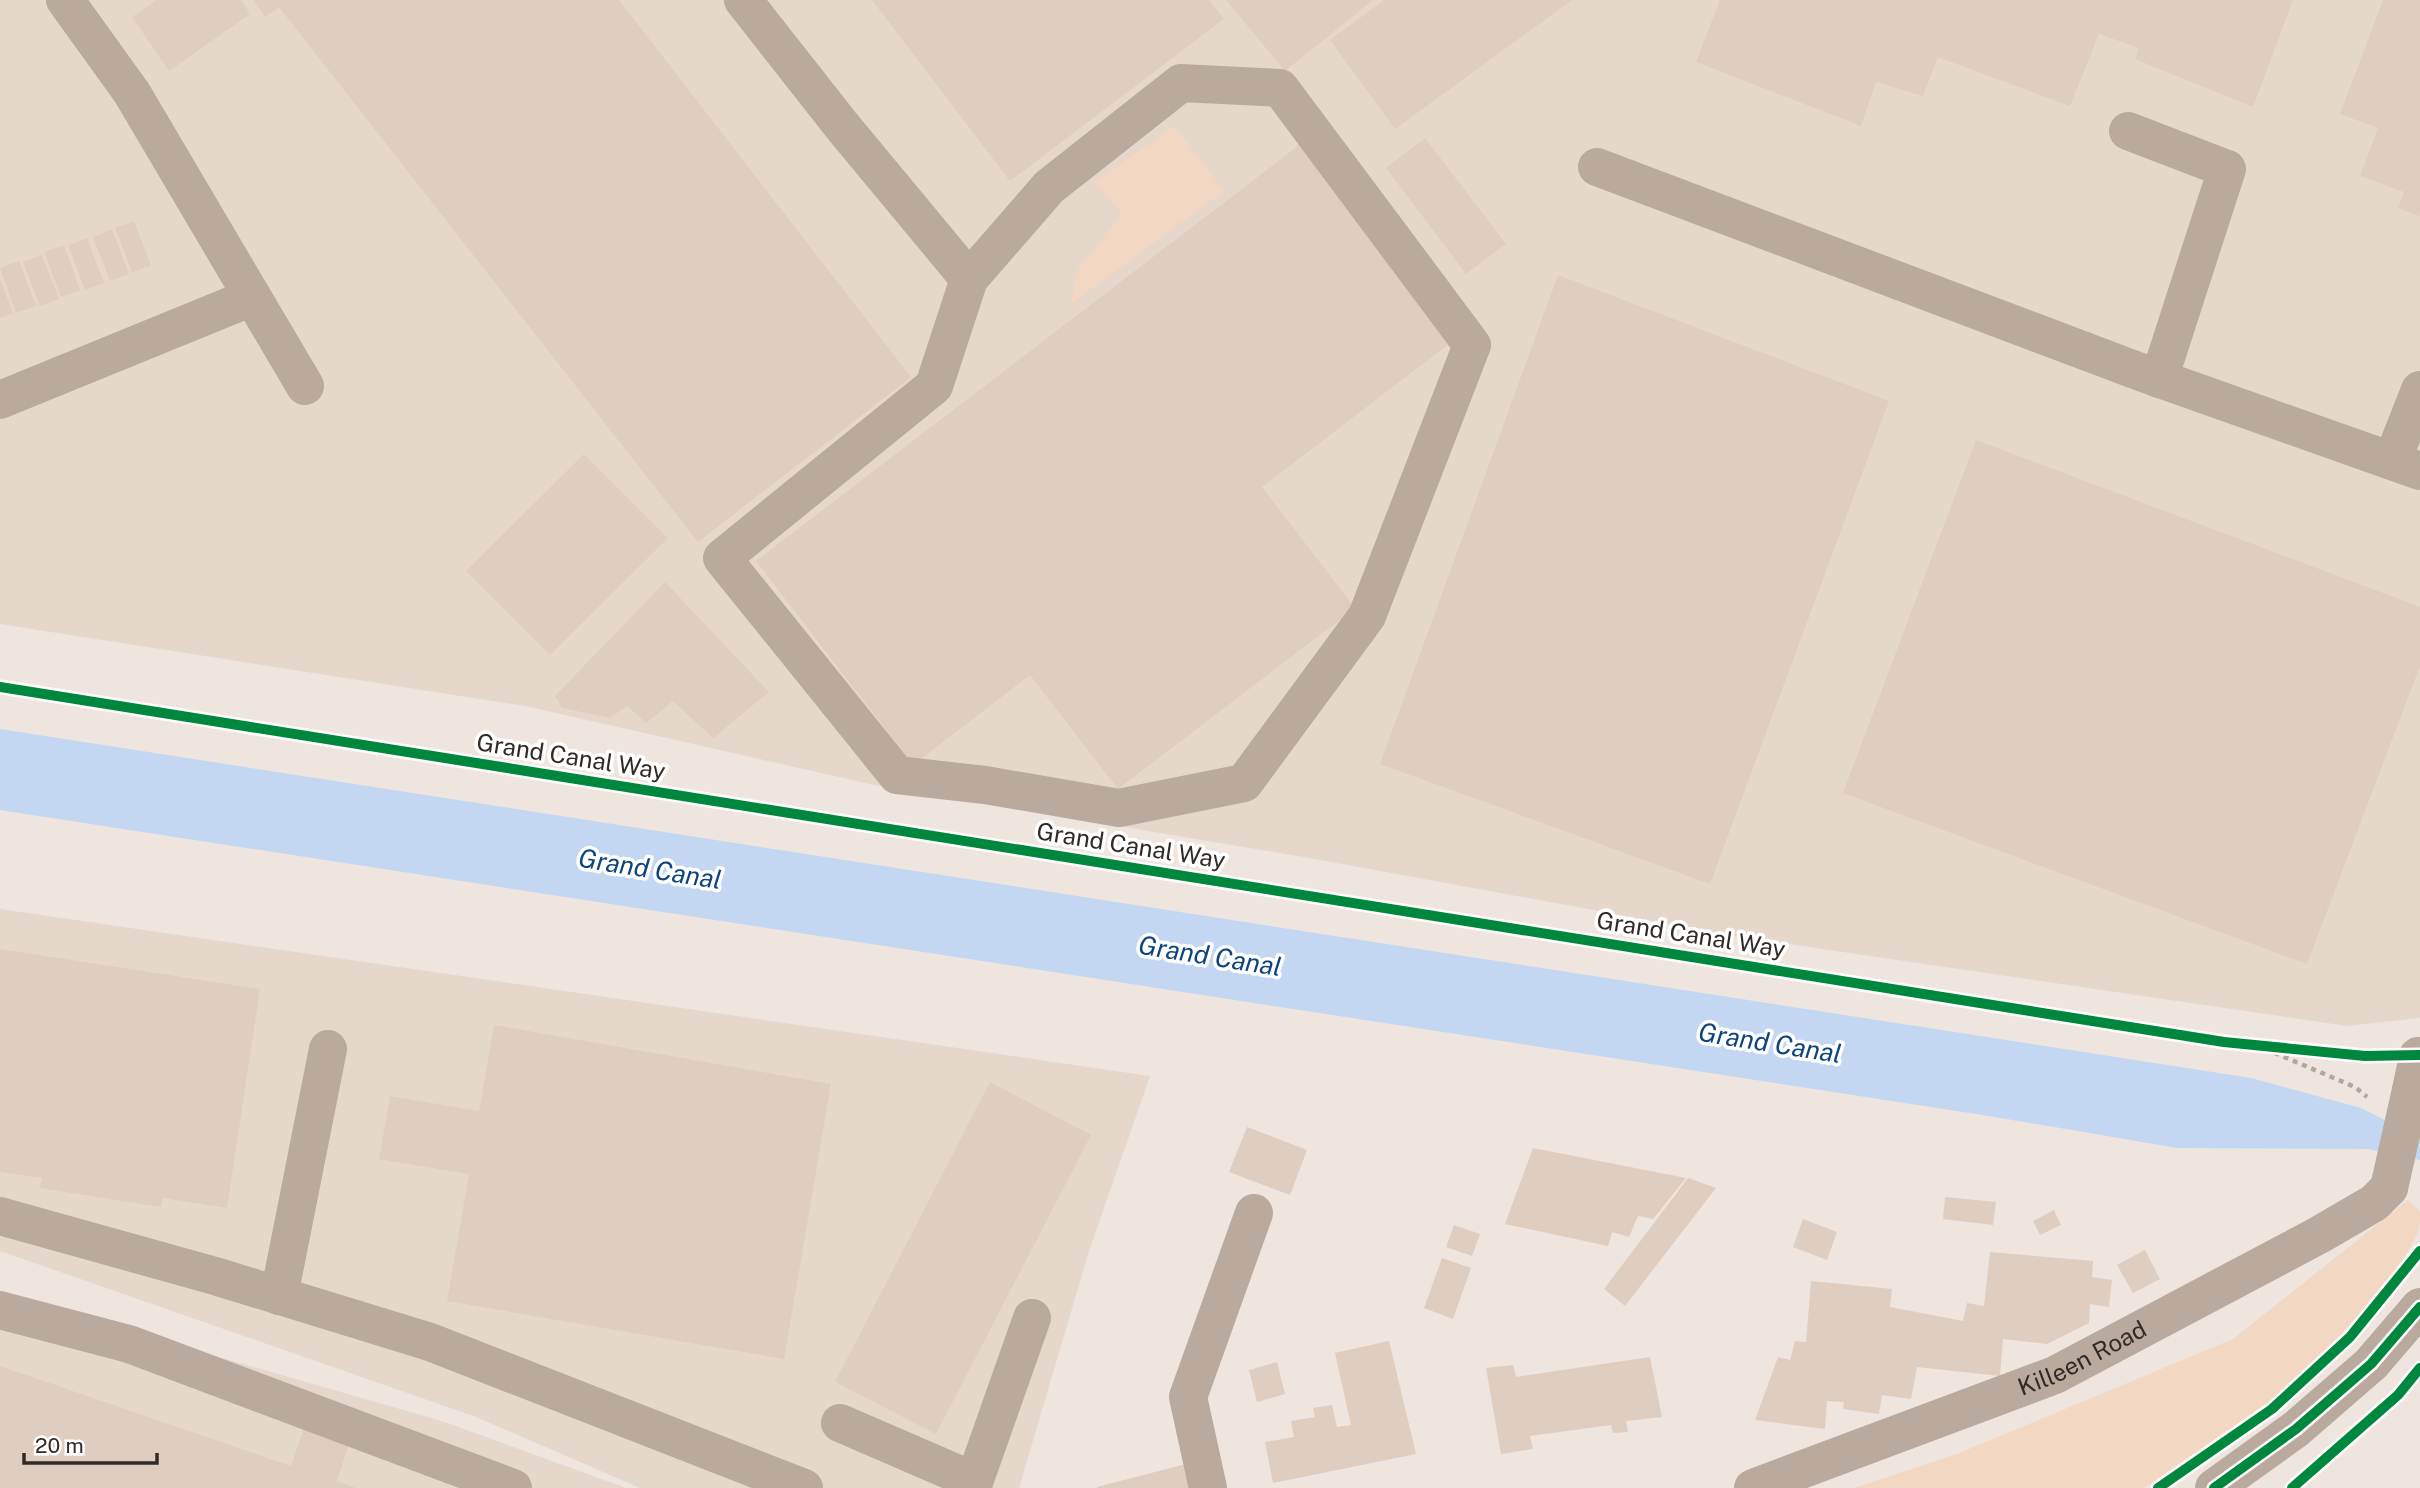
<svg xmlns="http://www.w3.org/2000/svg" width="2420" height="1488" viewBox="0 0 2420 1488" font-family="'Public Sans',sans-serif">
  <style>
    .built { fill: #e6d7cb }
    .green { fill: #f2d7c2 }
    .water { fill: #c3d7f2 }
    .building { fill: #dfcdbf }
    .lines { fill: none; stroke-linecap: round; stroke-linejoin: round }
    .path { stroke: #b2a69d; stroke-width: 4.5; stroke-dasharray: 5 5; stroke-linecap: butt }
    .minor { stroke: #b9aa9d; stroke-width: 38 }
    .minor-bridge { stroke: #b9aa9d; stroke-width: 38 }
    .cycleway-casing { stroke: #fff; stroke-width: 15 }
    .cycleway { stroke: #00873e; stroke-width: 10 }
    .labels { text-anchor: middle; stroke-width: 7; stroke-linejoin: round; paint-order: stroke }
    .street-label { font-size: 24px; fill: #312b27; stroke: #fff }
    .water-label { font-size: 26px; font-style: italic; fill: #0d447f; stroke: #fff }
  </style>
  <rect width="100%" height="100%" fill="#eee5de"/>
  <!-- built -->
  <path class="built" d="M0,0H2420V1018L2347,1026L1740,937L1304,857L874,785L525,706L0,624Z
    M0,909L1150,1076L1089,1251L1019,1488H640L476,1417L0,1251Z
    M0,1294L445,1422L626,1488H0Z"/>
  <!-- green -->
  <path class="green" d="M1175,126L1224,191L1071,304L1078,269L1122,214L1094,182Z
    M2408,1200L2420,1211C2420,1217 2420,1226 2418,1232C2391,1292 2295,1384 2242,1424C2211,1447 2177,1471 2143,1488H1854L1957,1454L2233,1339Z"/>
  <!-- water -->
  <path class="water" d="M0,729L2251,1078L2361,1108L2389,1122L2420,1126V1160L2368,1149L2177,1148L1989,1116L0,810Z"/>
  <!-- building -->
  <path class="building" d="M157,0H241L250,14L169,71L132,17Z
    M254,0H619L911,377L698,542L279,7L265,17Z
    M872,0H1209L1224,19L1010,181Z
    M1226,0H1373L1285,71Z
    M1384,0H1572L1395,129L1330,40Z
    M1720,0H2293L2253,107L2135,59L2139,48L2099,34L2070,106L1938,57L1923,96L1876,82L1861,126L1696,62Z
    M2383,0H2420V216L2398,208L2404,192L2360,176L2378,128L2340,114Z
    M1425,138L1506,244L1466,274L1386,168Z
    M1302,143L1454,340L1262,487L1355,608L1118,789L1030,675L913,765L756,561Z
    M134,221L151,266L132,272L115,228Z
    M112,229L129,274L110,281L93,237Z
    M87,238L104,283L85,290L68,245Z
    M64,245L80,290L61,297L44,252Z
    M42,255L59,299L40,306L23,262Z
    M19,261L36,306L16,313L0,268Z
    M1558,275L1889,401L1710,884L1380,764Z
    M0,279L13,313L0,318Z
    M1976,440L2420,607V666L2307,964L1843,793Z
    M584,454L668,538L550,655L466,571Z
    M665,582L769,692L713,738L673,701L646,723L627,706L610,718L562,708L555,696Z
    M0,949L260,989L227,1208L163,1198L161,1207L40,1188L42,1178L0,1172Z
    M494,1025L831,1084L784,1359L447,1301L469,1174L379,1159L390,1096L479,1111Z
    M990,1082L1091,1135L936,1434L835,1382Z
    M1247,1127L1307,1150L1290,1195L1229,1172Z
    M1533,1148L1686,1178L1653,1219L1638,1216L1629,1237L1612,1232L1608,1246L1505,1224Z
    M1688,1178L1716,1188L1625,1306L1604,1289Z
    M1945,1197L1996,1202L1993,1225L1943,1219Z
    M2054,1210L2061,1225L2040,1235L2033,1221Z
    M1803,1219L1837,1232L1827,1260L1793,1247Z
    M1454,1225L1480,1234L1472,1256L1446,1247Z
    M2145,1250L2160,1279L2133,1293L2117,1265Z
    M1990,1252L2093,1261L2092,1277L2112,1280L2109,1307L2090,1304L2089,1323L2047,1344L2003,1339L2000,1376L1917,1367L1911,1399L1882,1395L1879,1414L1843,1409L1844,1402L1827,1401L1825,1429L1755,1420L1778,1357L1790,1360L1795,1341L1806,1342L1811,1281L1892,1289L1890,1307L1963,1321L1967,1303L1984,1306Z
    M1442,1258L1471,1268L1453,1319L1424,1308Z
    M1389,1341L1416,1454L1273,1483L1265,1442L1294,1437L1291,1421L1315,1417L1313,1408L1332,1405L1337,1427L1351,1425L1335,1353Z
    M1650,1357L1662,1417L1626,1421L1628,1432L1613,1433L1611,1425L1530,1436L1533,1449L1501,1454L1486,1368L1513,1365L1516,1377Z
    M1277,1362L1285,1394L1257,1402L1249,1370Z
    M0,1366L291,1466L305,1425L350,1441L337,1481L356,1488H0Z
    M1186,1464L1192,1488H1097V1487Z"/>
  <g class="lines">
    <!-- path -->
    <path class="path" d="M2256,1045L2355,1087L2367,1097"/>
    <!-- minor -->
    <g class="minor">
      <path d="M65,0L132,93L305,386"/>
      <path d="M743,0L842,126L969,279"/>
      <path d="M1181,83L1280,88L1472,345L1367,616L1244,783L1119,808L985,785L897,775L722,558L934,386L969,279L1049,187Z"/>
      <path d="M2128,131L2227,169L2159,379"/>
      <path d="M1597,167L2143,373L2420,471"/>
      <path d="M0,400L252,297"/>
      <path d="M2392,461L2420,390"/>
      <path d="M2411,1090L2418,1056"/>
      <path d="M0,1216L215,1276L430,1342L804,1488"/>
      <path d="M279,1296L328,1049"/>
      <path d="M0,1310L129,1344L513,1488"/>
      <path d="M840,1423L974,1481"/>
      <path d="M972,1488L1032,1318"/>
      <path d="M1208,1488L1188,1397L1254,1213"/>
      <path id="s1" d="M1753,1488L2055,1375L2319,1235L2374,1203L2389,1188"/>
      <path d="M2214,1488L2296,1429L2371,1364L2420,1307"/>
    </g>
    <!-- minor-bridge -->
    <path class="minor-bridge" d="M2389,1188L2411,1090"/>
    <defs>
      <path id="cycleway" d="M0,687L2224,1042L2365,1056L2420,1055
        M2158,1488L2272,1409L2350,1337L2420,1251
        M2214,1488L2296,1429L2371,1364L2420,1307
        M2292,1488L2398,1395L2420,1368"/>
    </defs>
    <!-- cycleway casing -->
    <use href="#cycleway" class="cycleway-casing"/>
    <!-- cycleway -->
    <use href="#cycleway" class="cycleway"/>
  </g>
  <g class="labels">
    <!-- street labels -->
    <g class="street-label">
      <text transform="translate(571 757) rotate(9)" y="8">Grand Canal Way</text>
      <text transform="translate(1131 846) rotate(9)" y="8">Grand Canal Way</text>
      <text transform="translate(1691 935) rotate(9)" y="8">Grand Canal Way</text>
      <text dy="8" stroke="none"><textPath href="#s1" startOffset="354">Killeen Road</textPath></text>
    </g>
    <!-- water labels -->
    <g class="water-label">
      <text transform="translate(650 869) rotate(9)" y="9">Grand Canal</text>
      <text transform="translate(1210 956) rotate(9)" y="9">Grand Canal</text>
      <text transform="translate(1770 1043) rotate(9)" y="9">Grand Canal</text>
    </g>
  </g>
  <!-- scale -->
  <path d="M24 1453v10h133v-10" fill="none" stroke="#312b27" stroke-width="3.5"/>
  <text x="35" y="1453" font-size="21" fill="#312b27" stroke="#ffffff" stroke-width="5" paint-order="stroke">20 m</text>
</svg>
